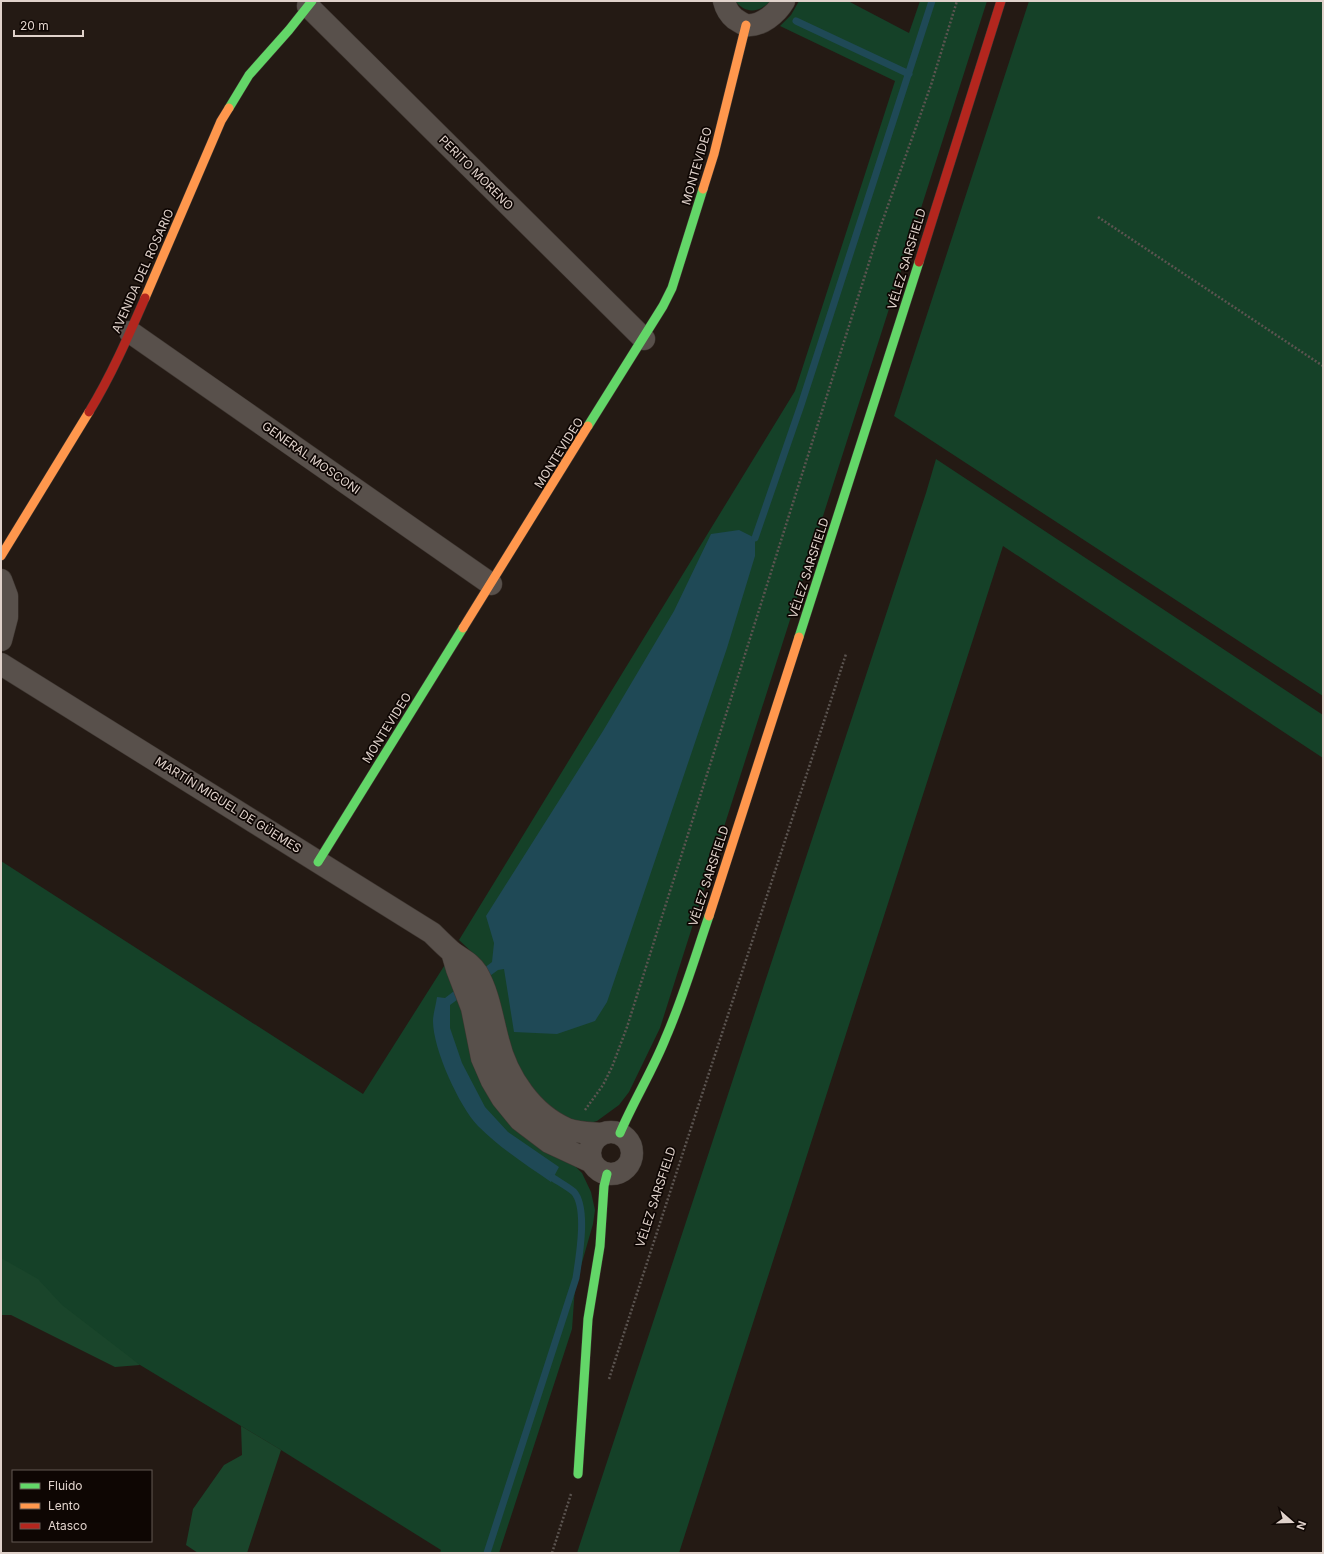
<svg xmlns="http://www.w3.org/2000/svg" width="1324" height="1554" viewBox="0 0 1324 1554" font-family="Inter,sans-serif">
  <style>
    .green { fill: #154128 }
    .forest { fill: #1a452b }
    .water { fill: #1f4956 }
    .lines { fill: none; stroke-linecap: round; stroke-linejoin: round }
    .stream { stroke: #1f4956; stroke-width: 7 }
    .street-casing { stroke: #3f3732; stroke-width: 23 }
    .fast-casing { stroke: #3f3732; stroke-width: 10 }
    .slow-casing { stroke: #3f3732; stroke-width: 10 }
    .jam-casing { stroke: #3f3732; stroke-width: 10 }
    .path { stroke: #5b5450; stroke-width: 2.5; stroke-dasharray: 2 2; stroke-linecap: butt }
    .street { stroke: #58504b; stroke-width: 22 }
    .fast { stroke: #63d668; stroke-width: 9 }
    .slow { stroke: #ff974d; stroke-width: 9 }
    .jam { stroke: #b3261e; stroke-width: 9 }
    .labels { text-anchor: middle; stroke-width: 3.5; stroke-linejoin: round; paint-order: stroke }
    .street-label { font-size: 12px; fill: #e0d2cb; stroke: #0e0603 }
  </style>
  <rect width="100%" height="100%" fill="#241a14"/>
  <!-- green -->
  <path class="green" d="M735,1H771C759,12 747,15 735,1Z
    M799,1H848L909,33L920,1H987L660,1028L629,1092L619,1105L597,1121L586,1124L573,1123L541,1101L514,1063L477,957L459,940L795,391L895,81L780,26L791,15Z
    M1029,1H1323V696L894,416Z
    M936,459L1323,715V758L1003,546L679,1553H577L926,493Z
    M1,861L363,1094L446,963L568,1159L582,1173L591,1192L595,1210L593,1224L575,1287L572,1329L499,1553H440L441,1550L281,1450L1,1281Z"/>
  <!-- forest -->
  <path class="forest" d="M1,1258L38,1279L62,1305L140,1365L115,1367L11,1315H1Z
    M241,1426L281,1450L247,1553H198L186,1545L193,1509L224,1465L242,1455Z"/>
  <!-- water -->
  <path class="water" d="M739,530L755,538V556L727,648L607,1002L595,1021L557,1034L514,1032L504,969L498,970L450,1005V1028L462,1063L485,1107L508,1132L559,1167L551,1182C526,1165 500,1148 478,1126C459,1106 433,1049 433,1021C433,1014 436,1005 437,997L445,998L492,962L494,943L486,916L603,731L674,611L711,534Z"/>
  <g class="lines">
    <!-- stream -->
    <path class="stream" d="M796,21L909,74
      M755,538L801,405L932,1
      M487,1553L576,1278C579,1258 588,1208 574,1192C568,1187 559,1182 553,1178"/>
    <defs>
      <path id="street" d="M724,1C726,9 729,14 735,19C739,21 742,24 746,25C761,27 777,13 784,1
        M308,6L644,339
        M130,332L491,584
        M1,580L7,596V617L1,640
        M1,664L432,933C438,939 445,946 452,952C461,959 471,963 477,973C489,994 492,1018 498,1040C507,1077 532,1114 567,1129C578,1133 590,1133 601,1134
        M452,952L457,969L472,1008L482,1058L492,1081L502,1098L520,1120L549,1142L592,1162
        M590 1153a21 21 0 1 1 42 0a21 21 0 1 1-42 0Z"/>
      <path id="fast" d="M229,108L249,75L289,30L312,1
        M588,426L663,306L672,288L703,189
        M799,637L919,262
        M318,862L463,628
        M620,1133C634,1100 653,1070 666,1037C683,998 695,957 709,916
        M578,1474L588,1319L600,1246L604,1186L607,1174"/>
      <path id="slow" d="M703,189L714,154L746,25
        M145,298L221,121L229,108
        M1,556L89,412
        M463,628L588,426
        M709,916L799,637"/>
      <path id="jam" d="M919,262L1001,1
        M89,412C111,376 128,337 145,298"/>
    </defs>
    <!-- street casing -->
    <use href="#street" class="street-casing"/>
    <!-- fast casing -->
    <use href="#fast" class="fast-casing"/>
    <!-- slow casing -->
    <use href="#slow" class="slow-casing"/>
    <!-- jam casing -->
    <use href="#jam" class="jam-casing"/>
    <!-- path -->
    <path class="path" d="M1098,217L1323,366
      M585,1110L603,1085L612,1067L627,1027L880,228L931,85L957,1
      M609,1379L846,654
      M552,1553L571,1494"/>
    <!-- street -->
    <use href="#street" class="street"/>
    <!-- fast -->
    <use href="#fast" class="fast"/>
    <!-- slow -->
    <use href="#slow" class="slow"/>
    <!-- jam -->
    <use href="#jam" class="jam"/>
  </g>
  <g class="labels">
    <!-- street labels -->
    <g class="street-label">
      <text transform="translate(697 166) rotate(-74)" y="4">MONTEVIDEO</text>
      <text transform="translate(476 173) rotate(45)" y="4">PERITO MORENO</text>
      <text transform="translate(907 259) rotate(-73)" y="4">VÉLEZ SARSFIELD</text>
      <text transform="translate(143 271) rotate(-66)" y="4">AVENIDA DEL ROSARIO</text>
      <text transform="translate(559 453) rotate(-58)" y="4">MONTEVIDEO</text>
      <text transform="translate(311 458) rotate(35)" y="4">GENERAL MOSCONI</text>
      <text transform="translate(809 568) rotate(-72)" y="4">VÉLEZ SARSFIELD</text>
      <text transform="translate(387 728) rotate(-58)" y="4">MONTEVIDEO</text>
      <text transform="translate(228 805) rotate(32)" y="4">MARTÍN MIGUEL DE GÜEMES</text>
      <text transform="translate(709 876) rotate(-72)" y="4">VÉLEZ SARSFIELD</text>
      <text transform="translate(656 1197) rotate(-72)" y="4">VÉLEZ SARSFIELD</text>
    </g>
  </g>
  <!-- border -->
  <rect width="1324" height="1554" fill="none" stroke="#e0d2cb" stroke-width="4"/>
  <!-- legend -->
  <rect x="12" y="1470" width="140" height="72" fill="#0e0603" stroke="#625853"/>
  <rect x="20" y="1483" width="20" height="6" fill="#63d668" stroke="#625853"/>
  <text x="48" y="1490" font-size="12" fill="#e0d2cb">Fluido</text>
  <rect x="20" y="1503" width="20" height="6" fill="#ff974d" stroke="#625853"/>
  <text x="48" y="1510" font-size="12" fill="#e0d2cb">Lento</text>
  <rect x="20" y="1523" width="20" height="6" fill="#b3261e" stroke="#625853"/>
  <text x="48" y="1530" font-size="12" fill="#e0d2cb">Atasco</text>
  <!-- north arrow -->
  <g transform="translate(1292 1522) rotate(110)" stroke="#0e0603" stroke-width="3" paint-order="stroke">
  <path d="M0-3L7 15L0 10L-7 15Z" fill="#e0d2cb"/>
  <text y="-6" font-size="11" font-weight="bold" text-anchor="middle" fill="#e0d2cb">N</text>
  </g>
  <!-- scale -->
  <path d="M14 30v6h69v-6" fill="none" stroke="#e0d2cb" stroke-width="2"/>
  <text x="20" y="30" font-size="12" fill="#e0d2cb" stroke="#0e0603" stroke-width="3" paint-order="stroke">20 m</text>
</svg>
